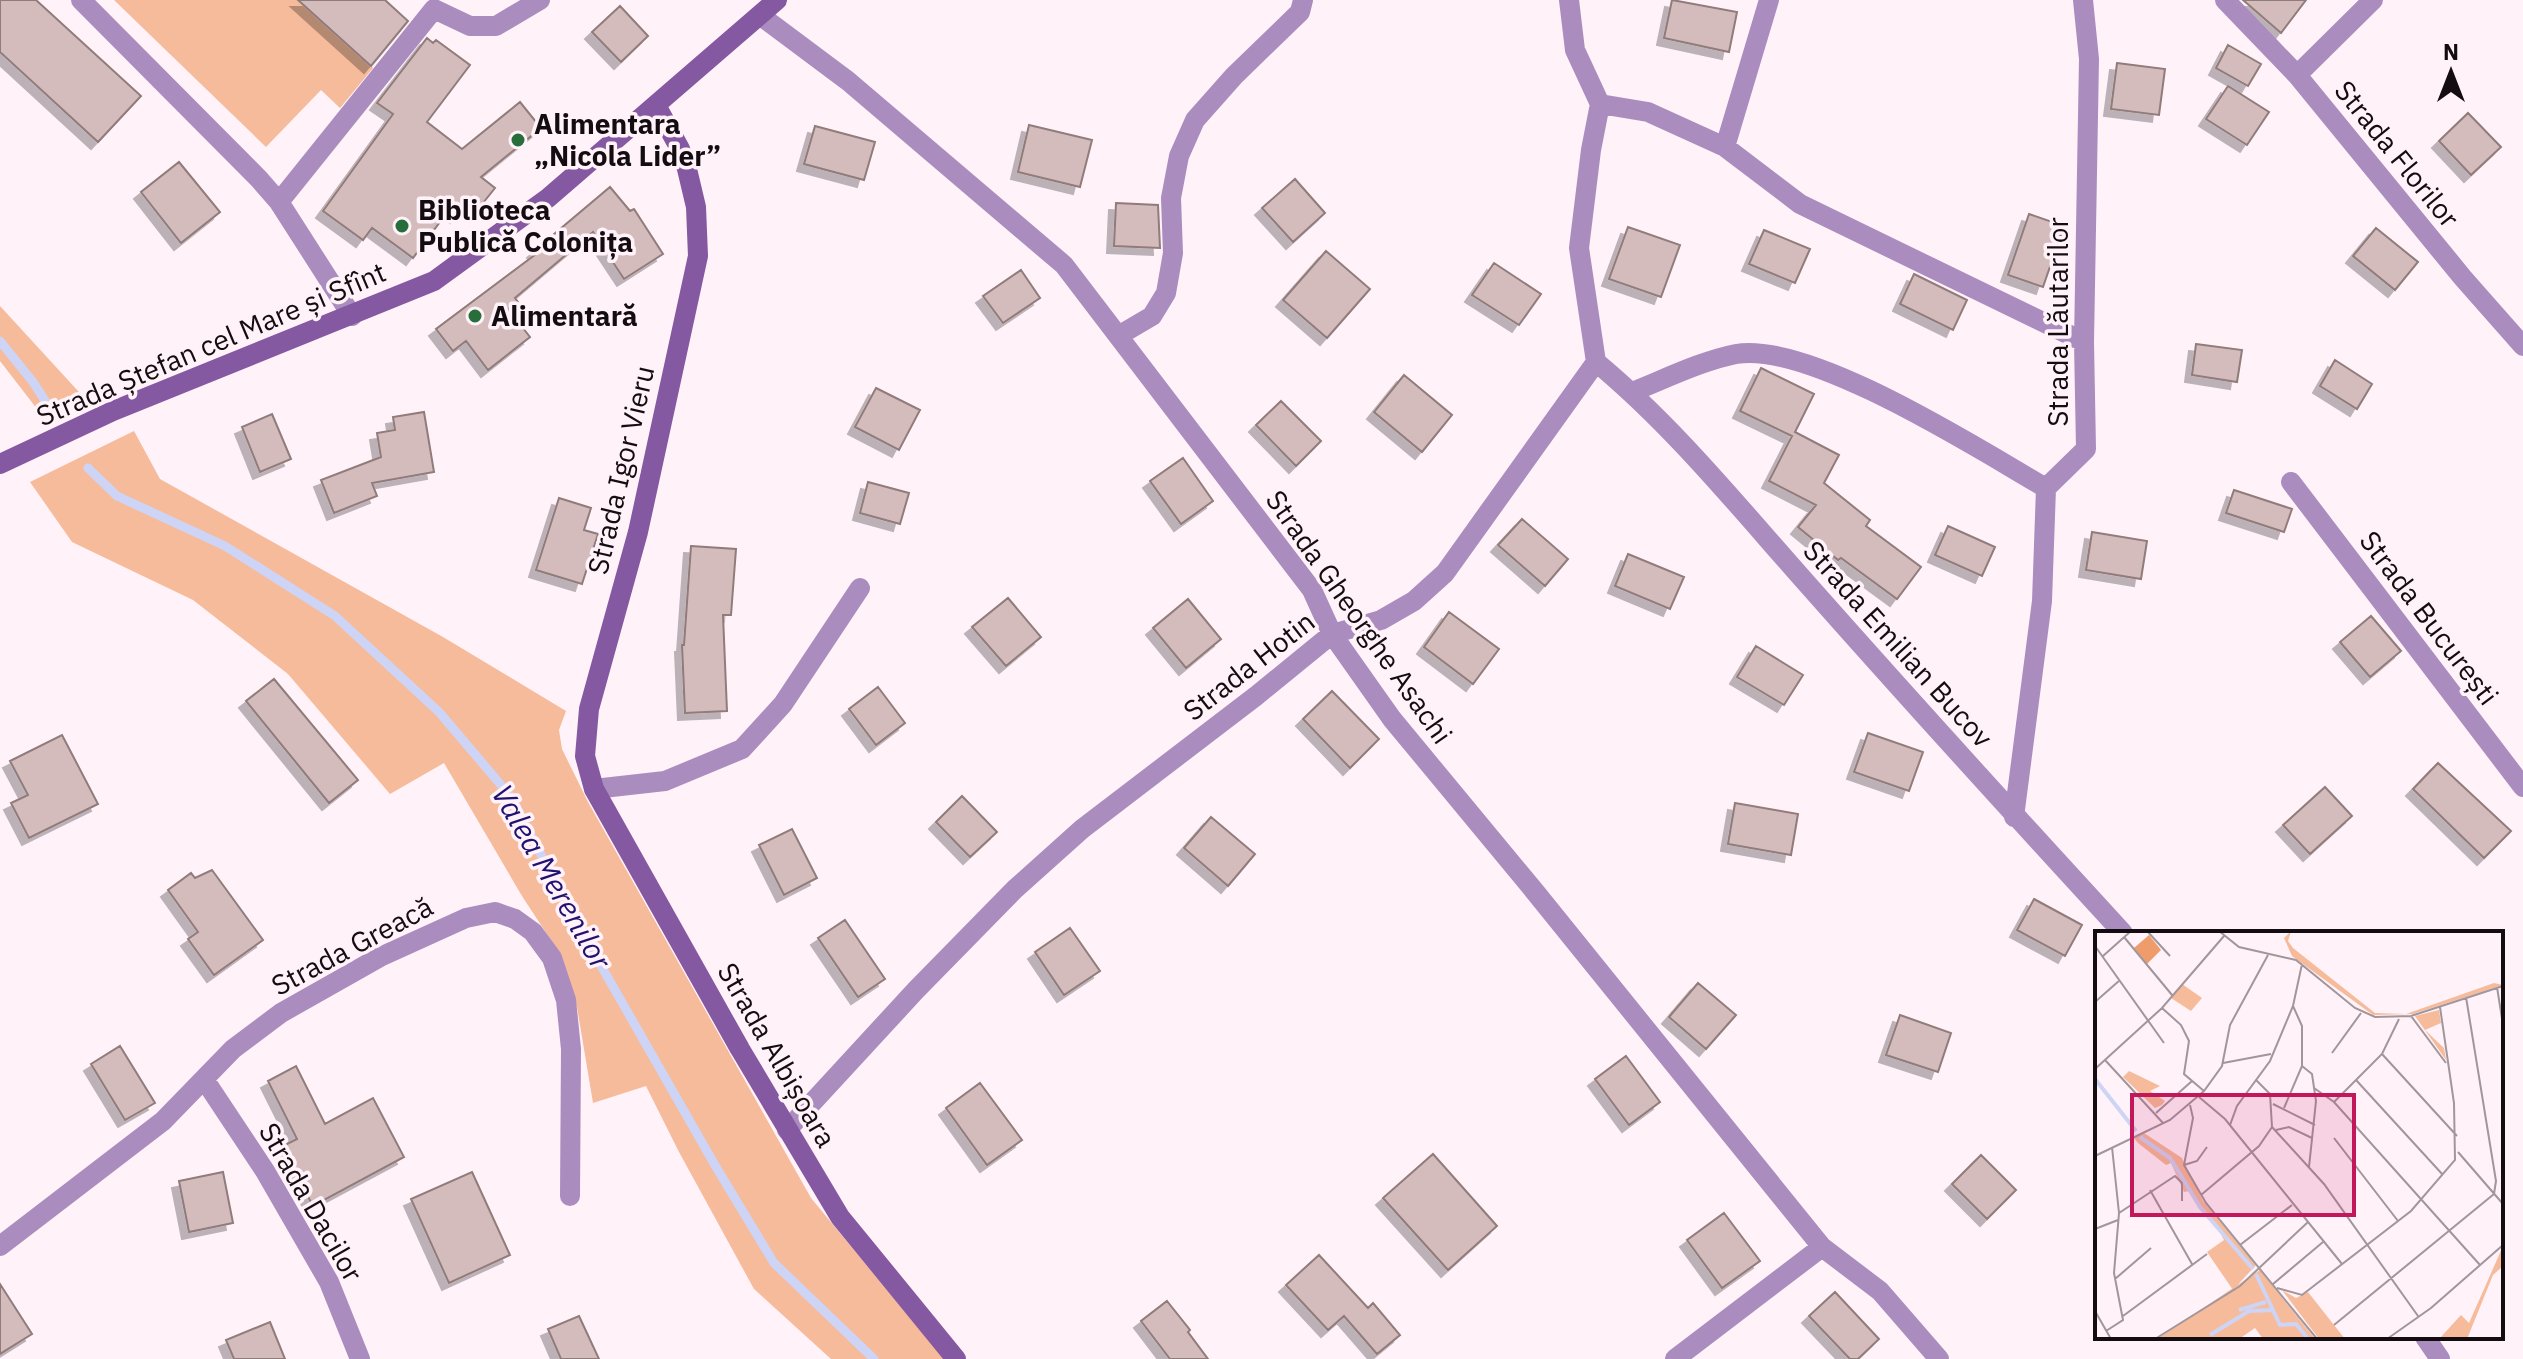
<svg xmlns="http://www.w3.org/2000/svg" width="2523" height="1359" viewBox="0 0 2523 1359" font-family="'IBM Plex Sans',sans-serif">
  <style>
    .green { fill: #f6bb9a }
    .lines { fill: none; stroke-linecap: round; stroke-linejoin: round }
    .stream { stroke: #ced4f6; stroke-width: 9 }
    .building { fill: #d5bcbc; stroke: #917b7b; stroke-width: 2; filter: url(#shadow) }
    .street { stroke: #aa8cbf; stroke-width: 20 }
    .secondary { stroke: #8558a2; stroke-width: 20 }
    .poi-dot { fill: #276e3a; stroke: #fff2f9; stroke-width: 3 }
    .labels { text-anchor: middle; stroke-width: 7; stroke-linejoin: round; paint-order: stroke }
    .poi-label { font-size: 28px; font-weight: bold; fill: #130c10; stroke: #fff2f9; text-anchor: start }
    .street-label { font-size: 28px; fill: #130c10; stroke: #fff2f9 }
    .water-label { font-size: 30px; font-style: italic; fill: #201270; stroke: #fff2f9 }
    .inset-river { fill: none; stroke: #ced4f6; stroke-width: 4 }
    .inset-road { fill: none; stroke: #a1969c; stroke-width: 2 }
    .view { fill: #c2185b; fill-opacity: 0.15; stroke: #c2185b; stroke-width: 4 }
    .inset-edge { fill: none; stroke: #130c10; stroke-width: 4 }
  </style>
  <defs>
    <filter id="shadow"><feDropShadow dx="-7" dy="7" stdDeviation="0" flood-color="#0004"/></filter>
  </defs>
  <rect width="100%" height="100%" fill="#fff2f9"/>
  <!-- green -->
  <path class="green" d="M114,0H298L373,68L340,108L321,90L266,147Z
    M0,306L78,391L85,398L44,418L0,361Z
    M134,431L160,479L443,637L566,711L559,730L562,749L588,802L811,1198L944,1359H831L754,1289L679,1152L646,1086L593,1103L577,1007L558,951L522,896L444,763L390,794L288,674L193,600L72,542L30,482Z"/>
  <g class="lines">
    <!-- stream -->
    <path class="stream" d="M0,341L33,382L51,410
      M88,468L117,496L225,546L335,616L439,712L512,798L571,913L716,1167L774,1263L874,1359"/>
  </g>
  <!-- building -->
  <path class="building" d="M0,0H36L141,96L98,142L0,52Z
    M298,0H385L408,21L371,66Z
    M1672,0L1737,12L1729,52L1664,38Z
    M2243,0H2306L2281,33Z
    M620,6L648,36L621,62L592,32Z
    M427,38L433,43L436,40L470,65L427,122L462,149L520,102L541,128L481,177L495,188L475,213L465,206L457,216L449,210L413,258L372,228L363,240L323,211L393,114L377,103Z
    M2228,45L2261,64L2248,86L2216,68Z
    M2117,63L2165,69L2159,115L2111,109Z
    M2228,86L2269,112L2247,145L2206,119Z
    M2468,113L2501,147L2471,175L2439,141Z
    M1029,125L1092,140L1080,187L1018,172Z
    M815,126L875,142L864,180L804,164Z
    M179,162L220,212L181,243L141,192Z
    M1295,179L1325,213L1293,242L1262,208Z
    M610,187L630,211L634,209L663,254L624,279L593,232L515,298L518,302L508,309L530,337L488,370L466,341L453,351L436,329L536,254L534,251Z
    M1116,203L1158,205L1160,248L1114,246Z
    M2029,214L2064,226L2043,287L2008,275Z
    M1628,227L1680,245L1661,297L1609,279Z
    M2376,228L2418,262L2395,290L2353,256Z
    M1764,230L1810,249L1795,283L1749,264Z
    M1326,251L1370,289L1327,338L1283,300Z
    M1494,263L1541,294L1519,325L1472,295Z
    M1021,270L1040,298L1003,323L983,296Z
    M1914,274L1967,300L1953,330L1900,304Z
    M2196,344L2242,350L2237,382L2192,375Z
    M2335,360L2372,384L2357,409L2320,386Z
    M1761,368L1814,394L1795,432L1839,455L1824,483L1870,520L1866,526L1921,567L1897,599L1841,558L1838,560L1798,527L1816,505L1769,481L1792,436L1740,411Z
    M1404,375L1452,415L1422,452L1374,412Z
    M876,388L920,410L899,450L855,427Z
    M1281,401L1321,441L1296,466L1256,425Z
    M424,412L434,472L372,483L377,496L334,513L321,480L381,457L377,433L395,430L393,417Z
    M272,414L291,459L260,472L242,427Z
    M1183,458L1213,501L1181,524L1150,481Z
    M868,482L909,493L900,524L860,513Z
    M2234,490L2292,509L2284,532L2226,513Z
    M559,498L591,508L584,530L598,534L582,584L536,570Z
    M1522,519L1568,559L1545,586L1498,545Z
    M1948,526L1995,547L1982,576L1935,555Z
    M2092,532L2147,541L2141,579L2086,570Z
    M691,546L736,549L731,615H723L727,711L685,713L682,645H684Z
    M1628,554L1684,577L1670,609L1615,586Z
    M1008,598L1041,637L1006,666L972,627Z
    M1188,599L1221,639L1186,668L1153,628Z
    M1449,612L1499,649L1473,684L1424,647Z
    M2371,616L2401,651L2370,677L2340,642Z
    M1756,646L1803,675L1784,705L1737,677Z
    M274,679L358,780L329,803L246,701Z
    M878,687L905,723L876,745L849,709Z
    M1332,691L1379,739L1350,768L1303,719Z
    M1868,733L1923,752L1909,791L1854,772Z
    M62,735L98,804L29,838L11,803L28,795L10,761Z
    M2438,763L2511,831L2484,858L2413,789Z
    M2325,787L2352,816L2310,854L2283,825Z
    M962,796L997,832L970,857L936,822Z
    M1735,803L1798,814L1791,855L1728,844Z
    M1211,817L1255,854L1228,886L1184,848Z
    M792,829L817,878L784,895L759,845Z
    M212,870L263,940L214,975L188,939L198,932L168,890L191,873L195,878Z
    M2034,899L2082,925L2065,956L2017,930Z
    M845,920L885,979L858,997L818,938Z
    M1070,928L1100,971L1064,995L1035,952Z
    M1698,983L1736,1015L1706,1049L1669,1017Z
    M1900,1015L1951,1033L1938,1072L1886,1055Z
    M120,1046L155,1103L125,1120L91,1064Z
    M1626,1056L1660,1102L1629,1125L1595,1079Z
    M296,1066L325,1124L373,1098L404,1157L313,1206L281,1147L297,1139L268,1081Z
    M980,1083L1022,1140L987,1165L946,1108Z
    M1433,1154L1497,1226L1448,1270L1383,1198Z
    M1981,1155L2016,1190L1987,1219L1952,1184Z
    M223,1172L233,1223L189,1232L179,1181Z
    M472,1172L510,1255L449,1283L411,1199Z
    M1724,1213L1760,1261L1722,1288L1687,1240Z
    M1319,1255L1368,1308L1373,1303L1400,1335L1377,1354L1344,1316L1328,1330L1286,1285Z
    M0,1284L32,1334L0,1354Z
    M1835,1292L1879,1339L1858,1359H1850L1809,1316Z
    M1167,1301L1190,1330L1188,1332L1208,1359H1170L1141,1321Z
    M579,1316L599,1359H561L548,1329Z
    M270,1322L285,1359H234L226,1340Z"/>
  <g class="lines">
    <!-- street -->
    <path class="street" d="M81,0L259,179L279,202L352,316
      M2225,0L2297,75L2463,278L2523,346
      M761,16L848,81L1064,265L1312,590L1332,634L1392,719L1536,893L1822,1247L1880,1291L1939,1359
      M2297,75L2373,0
      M1600,104L1648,112L1725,147L1800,204L2084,342
      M1725,147L1769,0
      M279,202L434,9L470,26H496L540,0
      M1118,336L1152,316L1166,293L1173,253L1171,198L1179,156L1195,120L1234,76L1300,12L1303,0
      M1596,362C1678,430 1746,516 1817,595C1918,709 2020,821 2123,933
      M1632,392C1665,379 1701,361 1736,354C1810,341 1980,450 2046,488
      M2291,482L2523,787
      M594,789L665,781L742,749L783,704L860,588
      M2014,817L2042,601L2046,488L2086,449L2084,342L2089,59L2083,0
      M204,1079L265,1171L329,1282L360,1359
      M787,1130L916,990L1015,889L1082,829L1256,696L1332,634L1381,620L1414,601L1445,573L1596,362L1579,248L1591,150L1600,104L1575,50L1569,0
      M0,1246L163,1121L233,1049L281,1013L380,957L466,918L495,912L515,919L533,932L552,958L566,1000L571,1049L570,1196
      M2425,1337L2440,1359
      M1675,1359L1822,1247"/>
    <!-- secondary -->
    <path class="secondary" d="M657,107L680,149L687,169L696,207L698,256L638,532L589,709L585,756L594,789L740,1049L840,1217L956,1359
      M0,464L113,411L434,281L548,198L777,0"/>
  </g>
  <!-- markers -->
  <g class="poi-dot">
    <circle cx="518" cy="140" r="8"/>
    <circle cx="402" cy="226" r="8"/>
    <circle cx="475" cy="316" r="8"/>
  </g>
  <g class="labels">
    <!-- poi labels -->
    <g class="poi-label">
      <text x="534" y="134">Alimentara<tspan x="534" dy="32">„Nicola Lider”</tspan></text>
      <text x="418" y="220">Biblioteca<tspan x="418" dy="32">Publică Colonița</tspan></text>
      <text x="491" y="326">Alimentară</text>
    </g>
    <!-- street labels -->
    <g class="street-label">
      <text transform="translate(2397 154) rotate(51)" y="10">Strada Florilor</text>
      <text transform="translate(2058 322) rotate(-90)" y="10">Strada Lăutarilor</text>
      <text transform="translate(211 344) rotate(-23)" y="10">Strada Ștefan cel Mare și Sfînt</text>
      <text transform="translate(621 470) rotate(-77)" y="10">Strada Igor Vieru</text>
      <text transform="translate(1359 617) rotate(55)" y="10">Strada Gheorghe Asachi</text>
      <text transform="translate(2429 618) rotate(53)" y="10">Strada București</text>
      <text transform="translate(1898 644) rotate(48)" y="10">Strada Emilian Bucov</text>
      <text transform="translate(1249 666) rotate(-38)" y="10">Strada Hotin</text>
      <text transform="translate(352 946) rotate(-28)" y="10">Strada Greacă</text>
      <text transform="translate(777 1055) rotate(60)" y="10">Strada Albișoara</text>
      <text transform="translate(311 1202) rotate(60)" y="10">Strada Dacilor</text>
    </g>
    <!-- water labels -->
    <g class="water-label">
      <text transform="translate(551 877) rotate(60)" y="10">Valea Merenilor</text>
    </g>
  </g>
  <!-- overview -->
  <g transform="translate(2095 931)">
    <rect width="408" height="408" fill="#fff2f9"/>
    <path d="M196,0L193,10L198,17L280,82L311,83L399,52L408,54L318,83L278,84L197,25L189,7ZM87,53L107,67L96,80L76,67ZM344,79L346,92L330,99L349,117L351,129L320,85ZM34,140L65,155L55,160L70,170L67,174L60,177L28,146ZM49,202L87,227L108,270L161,334L138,359L112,321L129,309L122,296L94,260L89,261L76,232L71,234L43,212L39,207ZM408,315V335L398,344L372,408H344L366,384L374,392ZM165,339L220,408H168L160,397L144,408H62ZM187,359L201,367L213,361L250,408H224Z" fill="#f6bb9a"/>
    <path d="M54,4L66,19L52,33L39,17Z" fill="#ef9c6c"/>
    <path class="inset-river" d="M0,148L41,200M45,206L75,227L105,276L158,338M161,343L185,394L201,393L213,408M144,379L171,371M115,404L154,380L179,379"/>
    <path class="inset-road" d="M52,0L75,25M124,0L144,16L201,29L260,77L280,86L316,85L408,55M29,6L77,64M0,15L69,112M8,25L36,0M402,56L408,94M0,71L25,49M67,77L86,94L94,110L89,143L109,160M316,85L351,132M237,122L266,82M287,123L362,205M10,129L68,192M128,132L176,123M207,135L217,143L221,170L214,236M0,138L67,77L129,5M261,149L348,244M219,157L239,171L385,334M104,166L130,188L247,333M239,171L287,123L304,88M178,173L220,194M95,174L98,187L89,234L111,272L222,408M189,177L207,135V95L198,75M61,182L97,150M135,194L142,175L175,130L198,75L207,33M177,196L229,253L323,385M181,199L194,196L217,207M239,207L303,290M363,221L408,273M0,225L75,189L109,160L127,135L135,94L173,24M89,234L102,230L112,216M55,259L97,333M106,264L164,215L177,196L175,163L161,149M24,282L80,245L87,252V270M0,298L23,289M145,314L197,274M20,348L56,317M178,353L228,311M182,357L207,364L316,280L360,229L359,172L345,76M0,380L16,408M28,385L112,323M239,394L399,263L401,250L371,66M11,400L28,389L19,342L24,282L17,216M60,408L145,355L213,291M292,408L336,377L408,314"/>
    <path class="view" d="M37,164H259V284H37Z"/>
    <rect width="408" height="408" class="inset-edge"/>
  </g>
  <!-- north arrow -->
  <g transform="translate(2451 72)" stroke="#fff2f9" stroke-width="6" paint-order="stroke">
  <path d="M0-6L14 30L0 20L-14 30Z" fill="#130c10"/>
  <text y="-12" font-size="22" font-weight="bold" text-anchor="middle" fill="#130c10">N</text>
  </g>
</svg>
